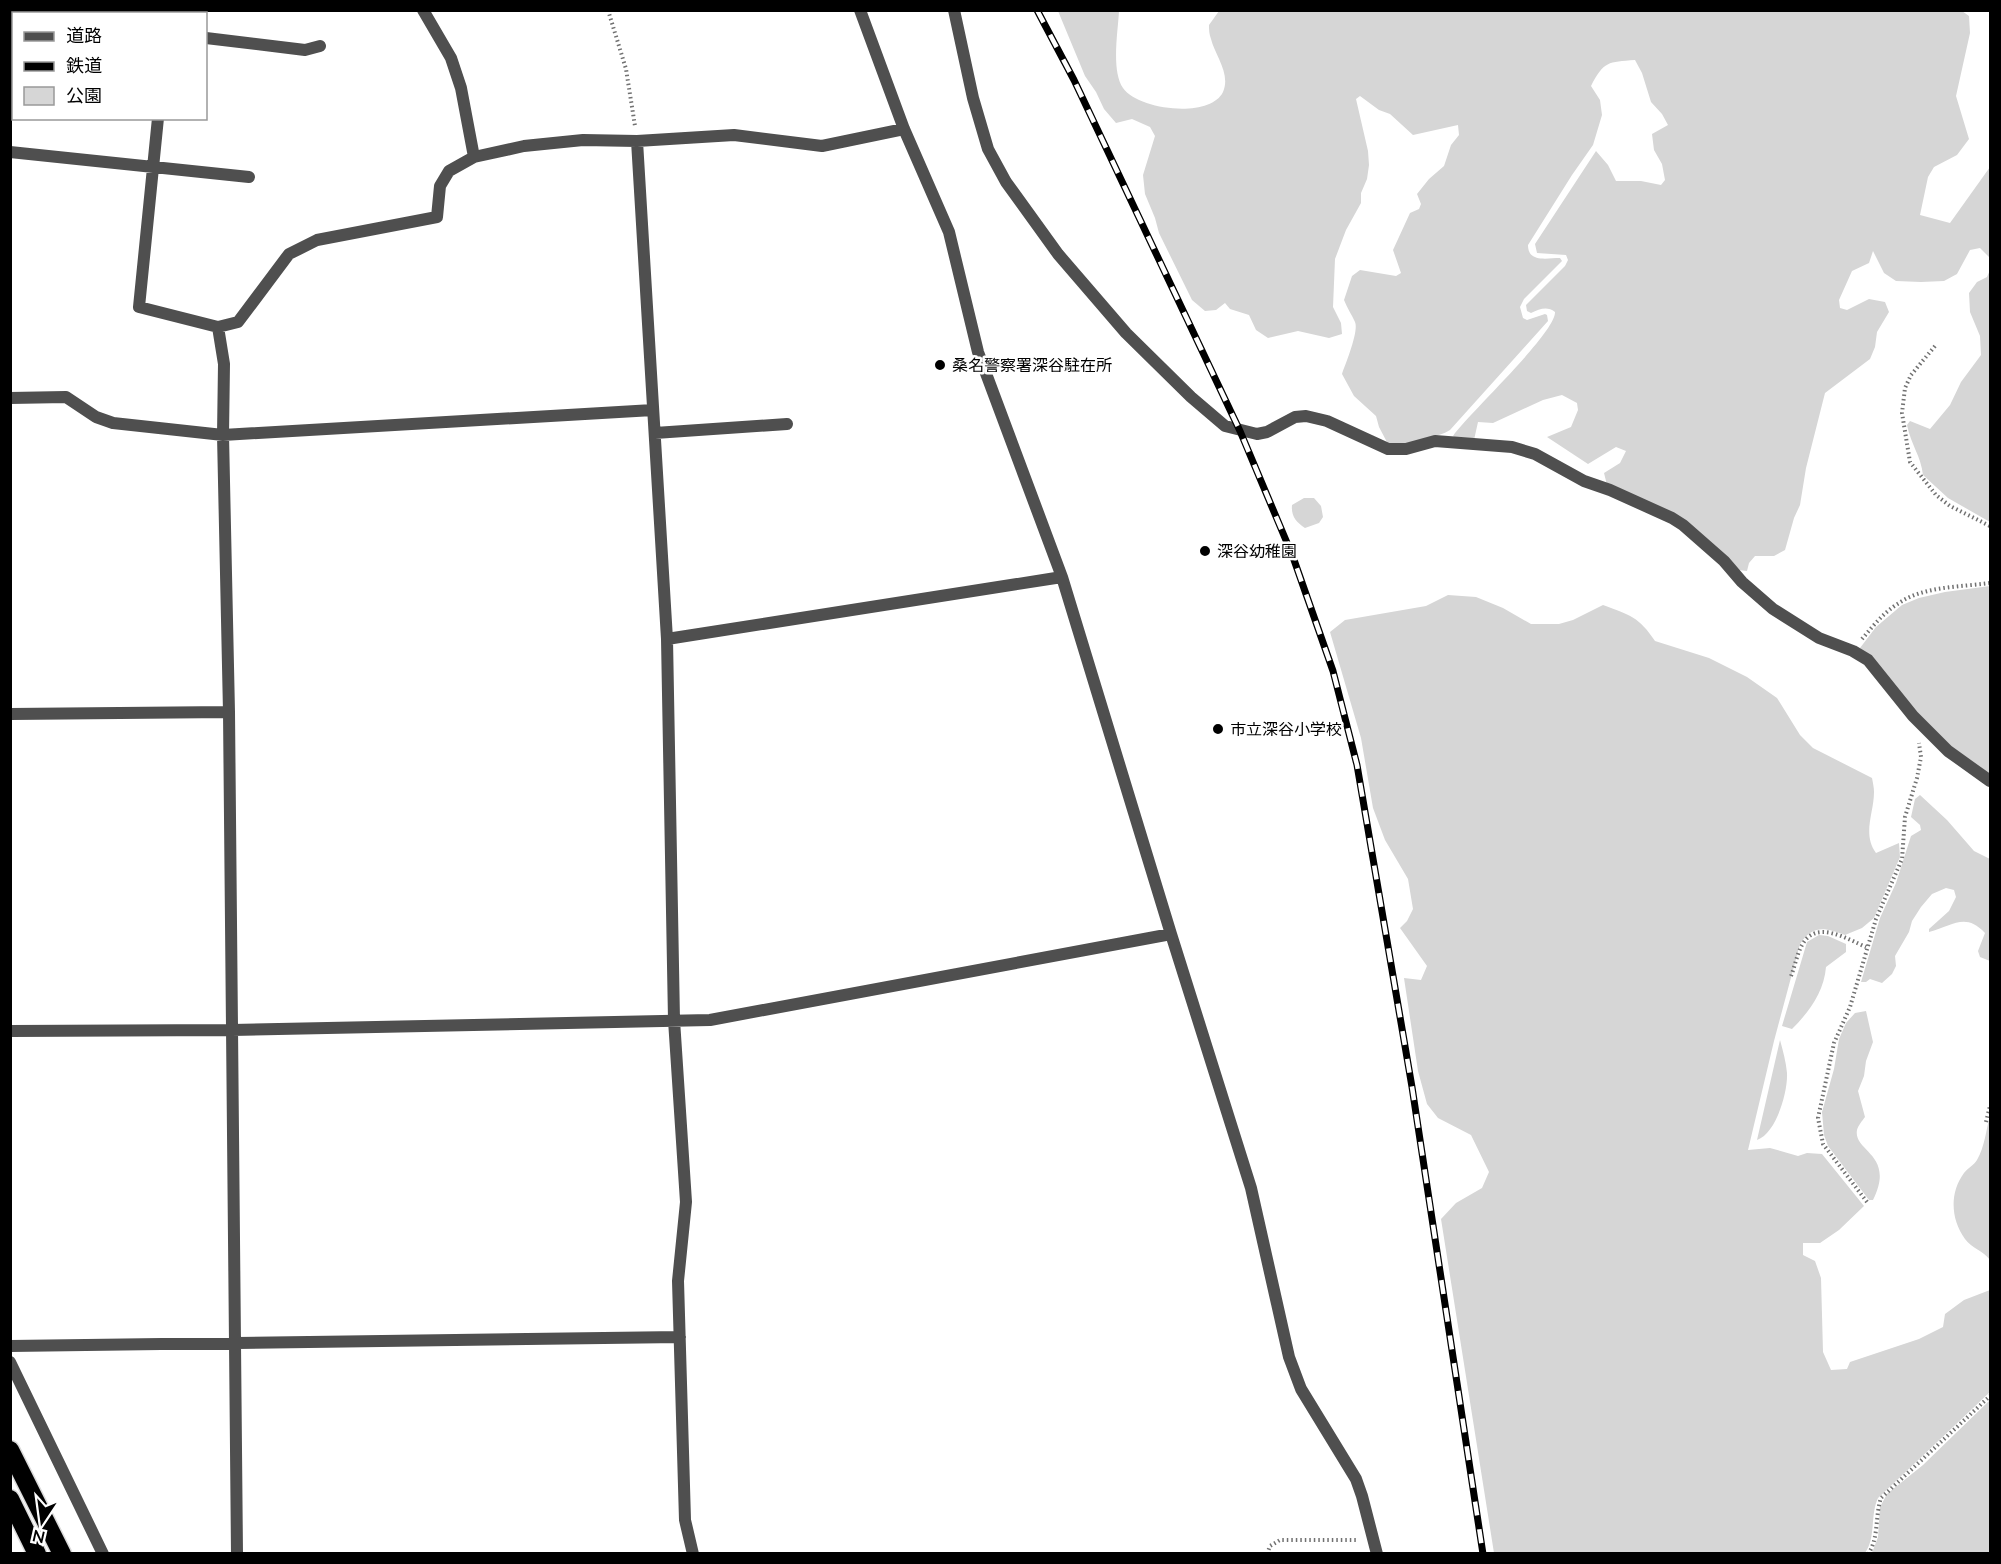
<svg xmlns="http://www.w3.org/2000/svg" width="2001" height="1564" viewBox="0 0 2001 1564" font-family="Lato,'Noto Sans JP',sans-serif">
  <style>
    .green { fill: #d6d6d6 }
    .lines { fill: none; stroke-linecap: round; stroke-linejoin: round }
    .highway-casing { stroke: #dbdbdb; stroke-width: 21 }
    .path { stroke: #717171; stroke-width: 4; stroke-dasharray: 1.5 3; stroke-linecap: butt }
    .street { stroke: #4f4f4f; stroke-width: 12 }
    .highway { stroke: #000; stroke-width: 18 }
    .rail-casing { stroke: #000; stroke-width: 7 }
    .rail { stroke: #fff; stroke-width: 4.5; stroke-dasharray: 14; stroke-linecap: butt }
    .poi-dot { fill: #000; stroke: #fff; stroke-width: 2 }
    .labels { text-anchor: middle; stroke-width: 5; stroke-linejoin: round; paint-order: stroke }
    .poi-label { font-size: 16px; fill: #000; stroke: #fff; text-anchor: start }
  </style>
  <rect width="100%" height="100%" fill="#fff"/>
  <!-- green -->
  <path class="green" d="M1058,11H1119C1118,32 1111,70 1123,88C1138,110 1210,119 1223,92C1231,74 1215,55 1211,39C1209,34 1209,29 1209,25L1219,11H1962L1969,16L1970,33L1956,96L1969,139L1957,155L1934,167L1928,177L1920,215L1950,223L1990,167V262V258L1980,248L1970,250L1957,274L1944,281L1921,282L1896,281L1884,273L1873,251L1869,263L1852,271L1839,300L1840,308L1847,310L1869,299L1885,302L1889,312L1877,332L1875,347L1870,359L1825,393L1806,468L1800,505L1794,518L1785,550L1774,556H1755L1749,563L1747,571L1738,570L1712,544L1607,485L1604,473L1620,463L1626,451L1616,447L1588,464L1547,437L1571,427L1578,410L1577,403L1562,395L1543,400L1493,423L1478,422L1474,440L1455,438L1453,436C1469,413 1556,333 1555,312C1547,306 1540,309 1531,313L1527,311L1526,305L1565,266L1568,260L1566,255L1537,253L1535,244L1596,151L1608,165L1616,181H1641L1661,185L1665,180L1662,164L1654,150L1652,134L1668,125L1662,114L1651,102L1642,73L1635,60C1608,62 1604,61 1591,86L1600,100L1602,115L1593,145L1572,175L1528,245C1528,263 1547,258 1560,258L1562,261L1524,299L1520,307L1523,318L1527,320L1545,314L1547,315L1548,321L1450,430C1440,437 1402,445 1389,446L1379,427L1376,416L1354,396L1342,374C1346,363 1359,331 1355,322C1352,315 1347,308 1344,300L1352,276L1360,270L1396,276L1401,273L1393,250L1410,213L1419,209L1421,204L1417,194L1429,179L1444,166L1451,145L1459,135L1458,125L1413,135L1390,114L1379,110L1360,96L1356,99L1368,151L1369,165L1367,179L1361,193V203L1346,230L1335,259L1333,307L1341,323L1342,334L1329,338L1298,331L1268,338L1256,330L1249,315L1230,309L1225,303L1216,310L1205,311L1192,300L1159,233L1155,218L1145,194L1143,175L1155,136L1150,127L1132,119L1116,123L1104,109L1096,92L1085,76Z
    M1990,270V522L1948,498L1923,475C1921,456 1911,445 1907,425L1910,421L1930,429L1950,405L1961,382L1981,355L1980,336L1970,312L1969,293L1977,282L1987,277Z
    M1304,498H1314L1321,506L1323,517L1319,523L1305,528C1296,522 1291,516 1292,505Z
    M1990,586V777C1977,768 1961,759 1949,748C1916,717 1890,681 1860,648L1876,627L1902,605L1919,598L1945,592Z
    M1448,595L1476,597L1503,608L1531,624H1559L1573,620L1603,605C1630,615 1639,617 1655,641L1709,658L1747,677L1777,698L1800,735L1813,748L1872,778C1873,783 1874,788 1874,792C1874,813 1862,834 1876,853L1899,843L1900,857L1874,918L1862,928L1845,935C1826,928 1813,924 1800,944L1774,1041L1748,1150L1770,1148L1798,1156L1807,1153L1822,1154L1864,1206L1839,1230L1820,1243H1803V1255L1815,1261L1821,1278L1823,1352L1831,1370L1847,1369L1850,1362L1919,1339L1943,1327L1945,1314L1964,1300L1990,1290V1392L1878,1498C1870,1515 1876,1538 1865,1553H1494L1441,1219L1456,1203L1482,1188L1489,1172L1471,1135L1438,1118L1427,1104L1418,1071L1404,978L1421,980L1427,966L1400,928L1407,921L1413,909L1408,879L1385,840L1373,808L1361,738L1330,632L1345,620L1426,606Z
    M1920,795L1947,820L1974,851L1990,859V961L1980,957L1978,951L1985,933C1965,912 1953,926 1929,932V929L1949,911L1956,897L1954,890L1946,888L1932,894L1921,907L1912,921L1909,932L1895,956L1896,966L1892,974L1882,983L1870,979L1866,982H1861L1880,918L1896,883L1911,836L1921,830L1920,825L1911,817L1915,799Z
    M1819,935L1828,936L1846,944V952L1826,967C1824,992 1809,1012 1792,1029L1782,1026L1807,942Z
    M1866,1011L1873,1042L1866,1061L1864,1076L1858,1091L1865,1117C1862,1121 1858,1126 1857,1130C1853,1152 1896,1154 1873,1200H1869L1828,1146L1824,1135L1822,1112L1834,1069L1839,1039L1846,1023L1855,1013Z
    M1780,1040C1783,1051 1786,1062 1787,1073C1788,1092 1776,1134 1757,1140Z
    M1990,1115V1260C1984,1251 1971,1248 1965,1239C1951,1220 1949,1193 1964,1173C1968,1168 1974,1165 1977,1160C1985,1146 1986,1130 1990,1115Z
    M1990,1400V1553H1872L1878,1537L1880,1507L1887,1494L1923,1465Z"/>
  <g class="lines">
    <defs>
      <path id="highway" d="M10,1450L62,1554
        M10,1499L37,1554"/>
    </defs>
    <!-- highway casing -->
    <use href="#highway" class="highway-casing"/>
    <!-- path -->
    <path class="path" d="M608,10L626,69L635,126
      M1935,346L1911,375L1905,388L1902,413L1910,462L1936,495L1950,506L1990,526
      M1862,639C1873,626 1884,612 1899,603C1924,586 1961,587 1990,583
      M1791,976C1795,966 1797,954 1802,945C1816,919 1847,939 1866,947
      M1986,1122L1990,1106
      M1867,1202L1823,1144L1818,1118L1834,1043L1850,1007L1876,919L1902,859L1905,817L1917,778L1921,757L1919,743
      M1267,1554L1270,1546L1280,1540H1358
      M1868,1554C1879,1539 1875,1515 1881,1498L1990,1396"/>
    <!-- street -->
    <path class="street" d="M423,10L451,58L461,88L474,157
      M860,10L904,129L949,232L978,352L1062,577L1171,934L1251,1188L1289,1357L1301,1389L1356,1479L1362,1496L1377,1554
      M954,10L973,98L988,149L1006,182L1058,254L1126,333L1191,397L1225,426L1257,434L1267,432L1295,417L1306,416L1327,421L1388,449H1406L1435,441L1512,447L1535,454L1584,481L1610,490L1672,518L1683,525L1724,561L1742,582L1773,609L1819,638L1853,651L1868,660L1913,716L1948,751L1990,781
      M167,14L168,10
      M10,17L14,18
      M206,38L305,50L320,46
      M158,118L139,307L218,327L238,322L289,254L317,240L437,217L440,186L449,171L474,157L524,146L583,140L637,141L734,135L822,146L904,129
      M637,141L667,639L674,1020L686,1202L678,1281L685,1520L693,1554
      M10,152L249,177
      M218,327L224,364L223,435L229,712L237,1554
      M10,398L66,397L96,417L113,423L223,435L653,410
      M655,433L787,424
      M667,639L1062,577
      M10,714L229,712
      M10,1031L232,1030L710,1020L1171,934
      M10,1346L680,1337
      M10,1362L103,1554"/>
    <!-- highway -->
    <use href="#highway" class="highway"/>
    <defs>
      <path id="rail" d="M1037,10L1074,80L1240,431L1293,557L1333,671L1357,765L1412,1087L1483,1554"/>
    </defs>
    <!-- rail casing -->
    <use href="#rail" class="rail-casing"/>
    <!-- rail -->
    <use href="#rail" class="rail"/>
  </g>
  <!-- markers -->
  <g class="poi-dot">
    <circle cx="940" cy="365" r="6"/>
    <circle cx="1205" cy="551" r="6"/>
    <circle cx="1218" cy="729" r="6"/>
  </g>
  <g class="labels">
    <!-- poi labels -->
    <g class="poi-label">
      <text x="952" y="371">桑名警察署深谷駐在所</text>
      <text x="1217" y="557">深谷幼稚園</text>
      <text x="1230" y="735">市立深谷小学校</text>
    </g>
  </g>
  <!-- border -->
  <rect width="2001" height="1564" fill="none" stroke="#000000" stroke-width="24"/>
  <!-- legend -->
  <rect x="12" y="12" width="195" height="108" fill="#ffffff" stroke="#999999" stroke-width="1.5"/>
  <rect x="24" y="32" width="30" height="9" fill="#4f4f4f" stroke="#999999" stroke-width="1.5"/>
  <text x="66" y="42" font-size="18" fill="#000000">道路</text>
  <rect x="24" y="62" width="30" height="9" fill="#000000" stroke="#999999" stroke-width="1.5"/>
  <text x="66" y="72" font-size="18" fill="#000000">鉄道</text>
  <rect x="24" y="87" width="30" height="18" fill="#d6d6d6" stroke="#999999" stroke-width="1.5"/>
  <text x="66" y="102" font-size="18" fill="#000000">公園</text>
  <!-- north arrow -->
  <g transform="translate(42 1522) rotate(193)" stroke="#ffffff" stroke-width="4.5" paint-order="stroke">
  <path d="M0-4.5L10 22L0 15L-10 22Z" fill="#000000"/>
  <text y="-9" font-size="16" font-weight="bold" text-anchor="middle" fill="#000000">N</text>
  </g>
</svg>
